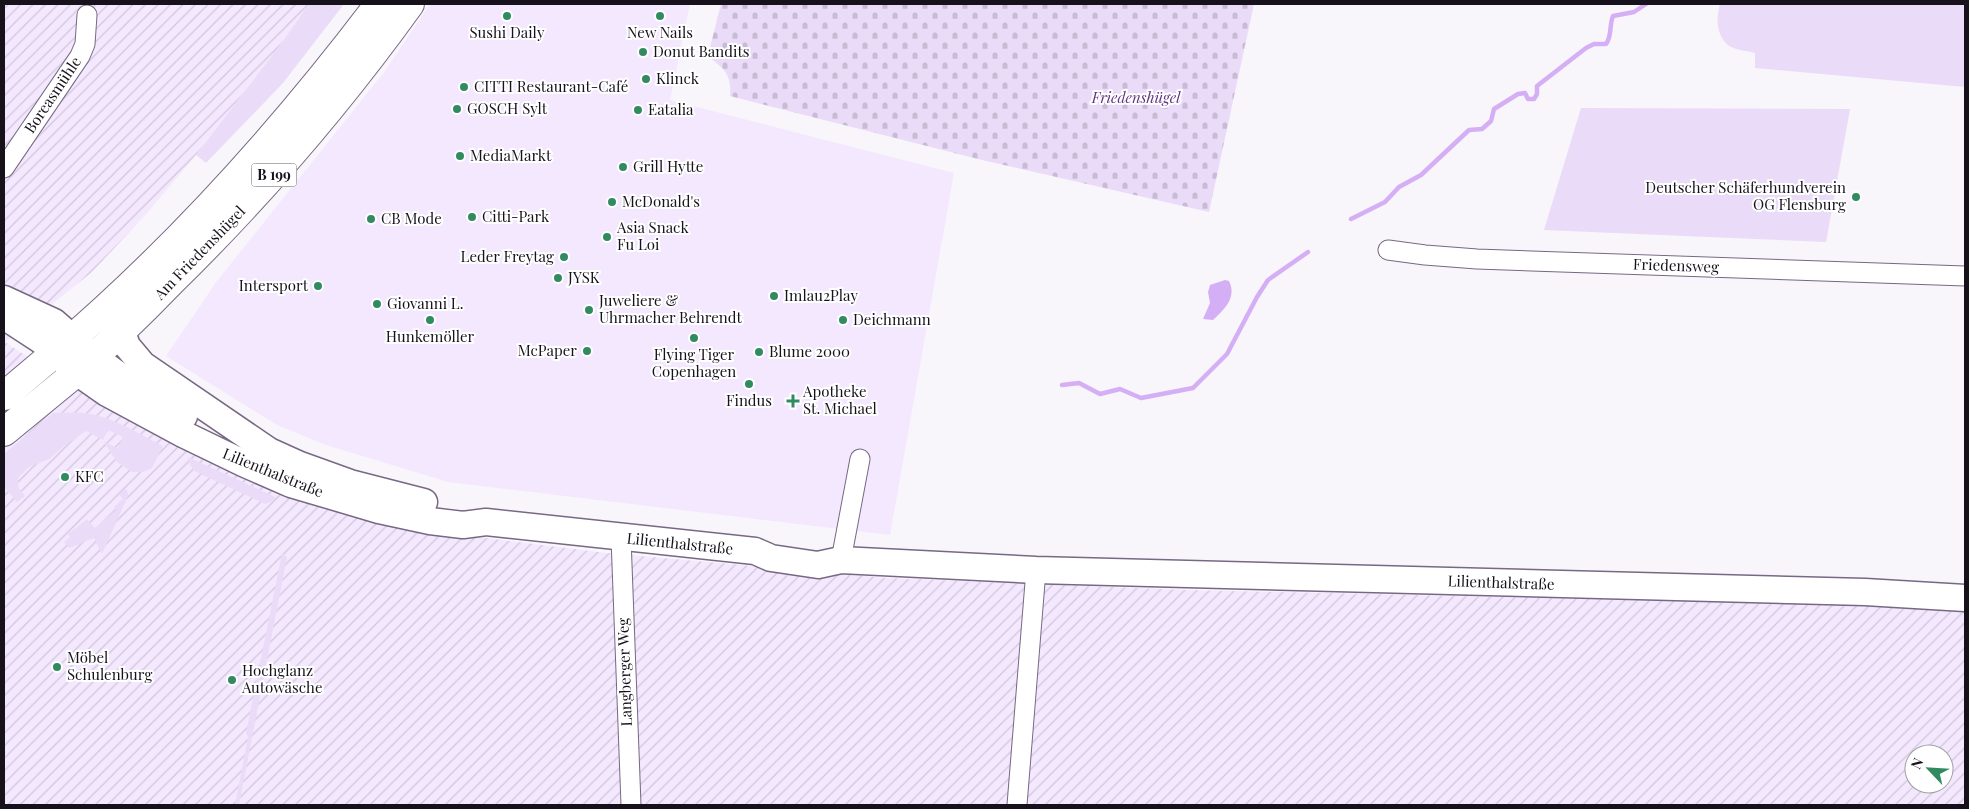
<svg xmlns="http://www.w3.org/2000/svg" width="1969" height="809" viewBox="0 0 1969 809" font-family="'Playfair Display',serif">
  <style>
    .built { fill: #f4e8ff }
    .industrial { fill: url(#industrial-furrows); fill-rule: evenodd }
    .grass { fill: #eadbf8 }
    .cemetery { fill: url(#cemetery-stones) }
    .water { fill: #d5aff5 }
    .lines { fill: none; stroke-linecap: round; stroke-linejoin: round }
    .stream { stroke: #d5aff5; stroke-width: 4.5 }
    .street-casing { stroke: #776883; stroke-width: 21 }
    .secondary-casing { stroke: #776883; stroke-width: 29 }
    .primary-casing { stroke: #776883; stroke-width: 30 }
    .highway-casing { stroke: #776883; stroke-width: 30 }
    .street { stroke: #fff; stroke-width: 19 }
    .secondary { stroke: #fff; stroke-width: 26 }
    .primary { stroke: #fff; stroke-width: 28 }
    .highway { stroke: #fff; stroke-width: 28 }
    .poi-dot { fill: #328b60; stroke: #fff; stroke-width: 2 }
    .labels { text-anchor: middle; stroke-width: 4; stroke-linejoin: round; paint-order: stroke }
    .shield { fill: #fff; stroke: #5c585f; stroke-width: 1 }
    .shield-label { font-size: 14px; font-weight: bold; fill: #16111b }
    .poi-label { font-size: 15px; fill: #16111b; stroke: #fff; text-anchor: start }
    .street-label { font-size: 15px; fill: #16111b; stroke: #fff }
    .park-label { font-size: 15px; font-style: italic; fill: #623383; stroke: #fff }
  </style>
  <defs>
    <pattern id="industrial-furrows" width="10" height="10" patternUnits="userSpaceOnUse" patternTransform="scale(1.25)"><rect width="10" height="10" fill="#f4e8ff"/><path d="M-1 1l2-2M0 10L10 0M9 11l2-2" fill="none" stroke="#d0c6da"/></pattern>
    <pattern id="cemetery-stones" width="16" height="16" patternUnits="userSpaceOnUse" patternTransform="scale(1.25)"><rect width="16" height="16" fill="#eadbf8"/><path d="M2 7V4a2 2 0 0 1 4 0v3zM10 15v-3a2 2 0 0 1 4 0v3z" fill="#c8bbd4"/></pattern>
  </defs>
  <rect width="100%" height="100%" fill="#f8f5fb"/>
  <!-- built -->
  <path class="built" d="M430,4H690L670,100L954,173L890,535L448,482L326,445L277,425L166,356L217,281L385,71Z"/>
  <!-- industrial -->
  <path class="industrial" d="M4,4H309L280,45L196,155L148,212L92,272L5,342L76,389L292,495L422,530L606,553L886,578L1185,590L1965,607V805H4ZM1914,754H1944V784H1914Z"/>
  <!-- grass -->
  <path class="grass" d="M309,4H344L283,83L206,163L196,155L280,45Z
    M1720,4H1965V87L1755,68V53C1748,51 1734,50 1728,45C1716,35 1716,18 1720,4Z
    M1581,108L1850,109L1826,242L1544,230Z
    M53,413C63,413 74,412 84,413C112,416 139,434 163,446L152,468L143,472H132L117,462L104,442L118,448L123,437L108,430L103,440L86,431L64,446L49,459L29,467L18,478V483L19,488L25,496L17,502L4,487V454Z
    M188,457L275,497L274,501L265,504L194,471L190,465Z
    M125,489L127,490L128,496L102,554L94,538L69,548L64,542L70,537L68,534L87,519L95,528L116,510L114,507L123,499L119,494Z
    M282,553L287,557L239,805H235L248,737L246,733Z"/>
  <!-- cemetery -->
  <path class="cemetery" d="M721,4H1254L1209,212L978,159L730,96C732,76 725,69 710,58L709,51Z"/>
  <!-- water -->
  <path class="water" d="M1225,280L1229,281C1237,297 1225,309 1213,320L1203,319L1210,303L1208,292L1210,285Z"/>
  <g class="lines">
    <!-- stream -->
    <path class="stream" d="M1351,219L1385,202L1399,187L1421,175L1469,130L1482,129L1491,121L1494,109L1518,94L1525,93L1528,99H1534L1537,94V86L1586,48L1594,44H1606C1612,37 1609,26 1613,16L1634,12L1646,4
      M1062,385L1079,383L1100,394L1120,389L1141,398L1193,388L1227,354L1257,297L1268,280L1308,252"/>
    <defs>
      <path id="street" d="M4,168L80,56L85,44L87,15
        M1388,250L1425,255L1477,259L1965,276
        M621,538L631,805
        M841,560L860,459
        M1017,805L1036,570"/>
      <path id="secondary" d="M4,299L54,322L94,357L117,374L184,416
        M4,316L42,341L77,372L107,393L183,434L243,463L291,484L379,510L430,521L463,525L486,522L755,551L771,558L818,565L841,560L1036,570L1865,592L1965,598
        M122,332L127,346L143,365L269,451L300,465L350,483L424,502"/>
      <path id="primary" d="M55,353C176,250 283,131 379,4
        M77,372C109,344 140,314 170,283C258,197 338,104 410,4"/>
      <path id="highway" d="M4,396L55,353
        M4,432L77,372"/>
    </defs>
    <!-- street casing -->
    <use href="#street" class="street-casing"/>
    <!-- secondary casing -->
    <use href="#secondary" class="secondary-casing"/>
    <!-- primary casing -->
    <use href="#primary" class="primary-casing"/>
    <!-- highway casing -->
    <use href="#highway" class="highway-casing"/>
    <!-- street -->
    <use href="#street" class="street"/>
    <!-- secondary -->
    <use href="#secondary" class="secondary"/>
    <!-- primary -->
    <use href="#primary" class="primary"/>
    <!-- highway -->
    <use href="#highway" class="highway"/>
  </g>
  <!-- markers -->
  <g class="poi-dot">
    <circle cx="507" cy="16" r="5"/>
    <circle cx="660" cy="16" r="5"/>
    <circle cx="643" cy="52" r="5"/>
    <circle cx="646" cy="79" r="5"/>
    <circle cx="464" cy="87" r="5"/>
    <circle cx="457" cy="109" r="5"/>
    <circle cx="638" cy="110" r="5"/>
    <circle cx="460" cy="156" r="5"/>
    <circle cx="623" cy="167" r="5"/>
    <circle cx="1856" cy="197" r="5"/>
    <circle cx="612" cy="202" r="5"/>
    <circle cx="472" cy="217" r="5"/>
    <circle cx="371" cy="219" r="5"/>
    <circle cx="607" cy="237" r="5"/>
    <circle cx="564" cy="257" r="5"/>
    <circle cx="558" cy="278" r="5"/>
    <circle cx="318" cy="286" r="5"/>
    <circle cx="774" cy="296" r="5"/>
    <circle cx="377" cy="304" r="5"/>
    <circle cx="589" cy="310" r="5"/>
    <circle cx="430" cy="320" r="5"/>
    <circle cx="843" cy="320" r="5"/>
    <circle cx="694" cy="338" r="5"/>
    <circle cx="587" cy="351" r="5"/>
    <circle cx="759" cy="352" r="5"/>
    <circle cx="749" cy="384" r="5"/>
    <path d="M790.5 393.5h5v5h5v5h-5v5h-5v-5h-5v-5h5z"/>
    <circle cx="65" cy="477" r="5"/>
    <circle cx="57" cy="667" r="5"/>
    <circle cx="232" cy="680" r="5"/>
  </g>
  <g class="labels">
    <!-- shield labels -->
    <rect class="shield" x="251.5" y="163.5" width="45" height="23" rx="4"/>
    <g class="shield-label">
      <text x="274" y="180">B 199</text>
    </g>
    <!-- poi labels -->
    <g class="poi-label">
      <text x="507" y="38" text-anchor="middle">Sushi Daily</text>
      <text x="660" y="38" text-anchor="middle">New Nails</text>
      <text x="653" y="57">Donut Bandits</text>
      <text x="656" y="84">Klinck</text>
      <text x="474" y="92">CITTI Restaurant-Café</text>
      <text x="467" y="114">GOSCH Sylt</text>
      <text x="648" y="115">Eatalia</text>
      <text x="470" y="161">MediaMarkt</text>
      <text x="633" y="172">Grill Hytte</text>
      <text x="1846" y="193" text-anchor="end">Deutscher Schäferhundverein<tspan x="1846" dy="17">OG Flensburg</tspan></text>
      <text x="622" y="207">McDonald's</text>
      <text x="482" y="222">Citti-Park</text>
      <text x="381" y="224">CB Mode</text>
      <text x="617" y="233">Asia Snack<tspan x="617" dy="17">Fu Loi</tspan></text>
      <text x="554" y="262" text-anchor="end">Leder Freytag</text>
      <text x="568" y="283">JYSK</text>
      <text x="308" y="291" text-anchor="end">Intersport</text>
      <text x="784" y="301">Imlau2Play</text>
      <text x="599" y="306">Juweliere &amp;<tspan x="599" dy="17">Uhrmacher Behrendt</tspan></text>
      <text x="387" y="309">Giovanni L.</text>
      <text x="853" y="325">Deichmann</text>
      <text x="430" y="342" text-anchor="middle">Hunkemöller</text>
      <text x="577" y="356" text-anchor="end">McPaper</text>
      <text x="769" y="357">Blume 2000</text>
      <text x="694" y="360" text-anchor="middle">Flying Tiger<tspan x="694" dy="17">Copenhagen</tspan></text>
      <text x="803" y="397">Apotheke<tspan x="803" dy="17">St. Michael</tspan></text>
      <text x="749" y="406" text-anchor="middle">Findus</text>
      <text x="75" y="482">KFC</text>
      <text x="67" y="663">Möbel<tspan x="67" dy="17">Schulenburg</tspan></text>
      <text x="242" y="676">Hochglanz<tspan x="242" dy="17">Autowäsche</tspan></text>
    </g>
    <!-- street labels -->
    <g class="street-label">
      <text transform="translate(53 95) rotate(-56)" y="5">Boreasmühle</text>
      <text transform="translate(200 253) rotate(-46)" y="5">Am Friedenshügel</text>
      <text transform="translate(1676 266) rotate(2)" y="5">Friedensweg</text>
      <text transform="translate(273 473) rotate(22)" y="5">Lilienthalstraße</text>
      <text transform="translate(680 544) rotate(6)" y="5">Lilienthalstraße</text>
      <text transform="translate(1501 583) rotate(2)" y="5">Lilienthalstraße</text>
      <text transform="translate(625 672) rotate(-92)" y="5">Langberger Weg</text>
    </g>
    <!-- park labels -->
    <g class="park-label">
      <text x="1136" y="103">Friedenshügel</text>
    </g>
  </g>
  <!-- border -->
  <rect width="1969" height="809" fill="none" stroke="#16111b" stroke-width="10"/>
  <!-- north arrow -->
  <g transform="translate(1929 769) rotate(295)"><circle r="24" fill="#ffffff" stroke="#a2a0a4"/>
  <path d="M0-4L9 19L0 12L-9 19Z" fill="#328b60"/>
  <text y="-8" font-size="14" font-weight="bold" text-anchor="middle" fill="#16111b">N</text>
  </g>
</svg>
